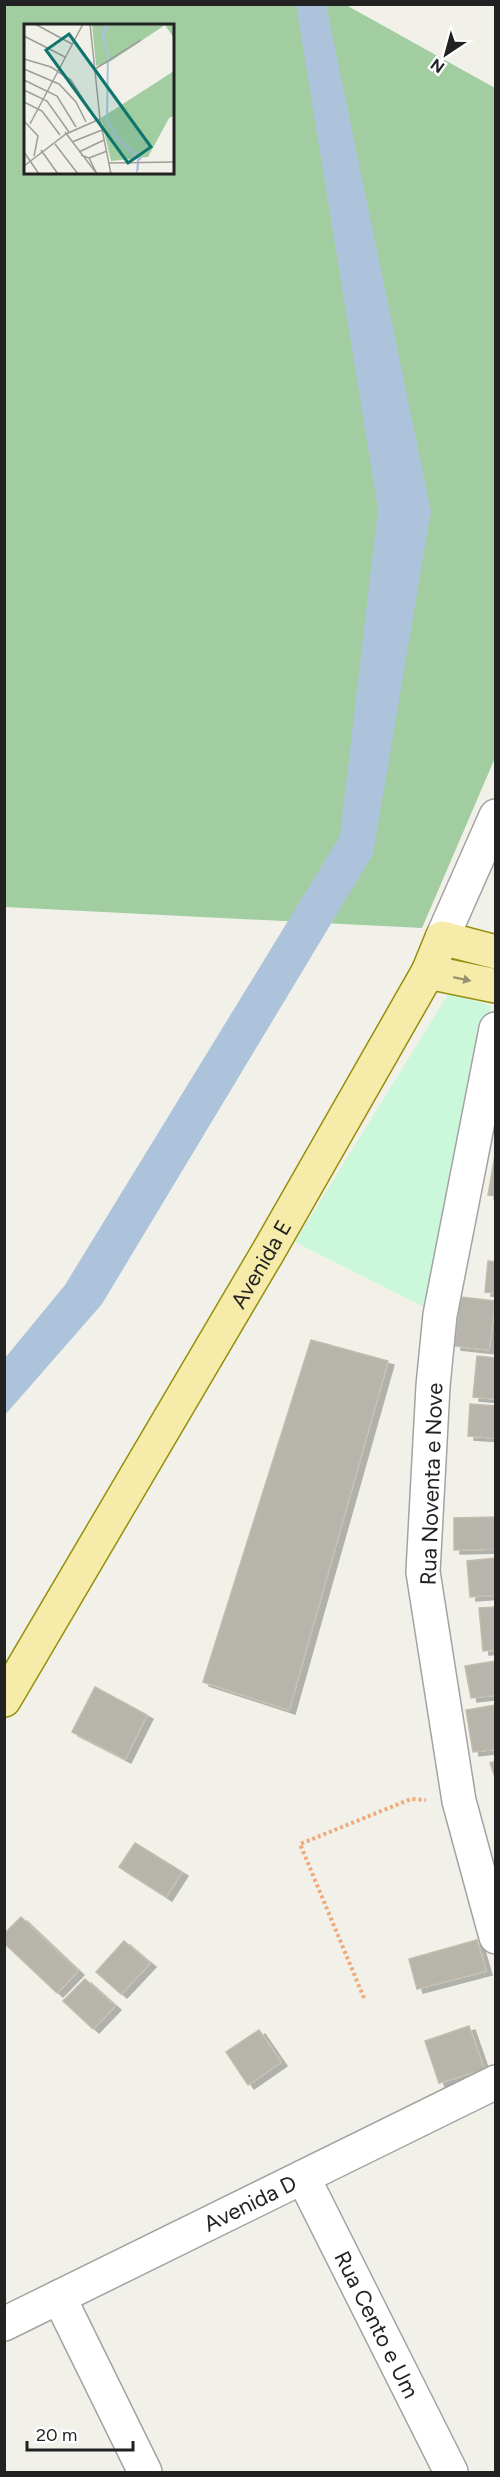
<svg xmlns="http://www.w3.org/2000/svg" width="500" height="2477" viewBox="0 0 500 2477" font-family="Figtree,sans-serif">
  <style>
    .forest { fill: #a1cda1; fill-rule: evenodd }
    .park { fill: #cbf7db }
    .water { fill: #adc3db }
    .building { fill: #b7b4ac; stroke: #c2bcac; stroke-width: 1.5; filter: url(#shadow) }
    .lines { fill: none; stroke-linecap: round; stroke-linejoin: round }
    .minor-casing { stroke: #a3a3a3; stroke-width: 36 }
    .major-casing { stroke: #958f0b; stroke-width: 36 }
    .path { stroke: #f1a97a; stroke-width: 4; stroke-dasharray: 3 3; stroke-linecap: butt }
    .minor { stroke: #fff; stroke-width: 33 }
    .major { stroke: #f6eba9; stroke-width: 33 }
    .oneway { fill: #97916c }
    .labels { text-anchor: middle; stroke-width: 4.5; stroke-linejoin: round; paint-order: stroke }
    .street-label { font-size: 22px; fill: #222; stroke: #fff }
    .inset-road { fill: none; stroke: #9e9e99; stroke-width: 1.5 }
    .view { fill: #0f766e; fill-opacity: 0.15; stroke: #0f766e; stroke-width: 3 }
    .inset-edge { fill: none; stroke: #222; stroke-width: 3 }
  </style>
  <defs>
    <filter id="shadow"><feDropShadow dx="6" dy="4" stdDeviation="0" flood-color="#0004"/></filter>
  </defs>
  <rect width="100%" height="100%" fill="#f1f1e9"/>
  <!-- forest -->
  <path class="forest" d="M5,5H346L495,88V758L422,928L5,907ZM26,26H172V172H26Z"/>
  <!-- park -->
  <path class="park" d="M449,993L491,1006L438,1314L295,1242Z"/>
  <!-- water -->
  <path class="water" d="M296,5H326L431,511L373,854L102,1304L5,1415V1358L65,1285L340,836L378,509Z"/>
  <!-- building -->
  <path class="building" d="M495,1155H496V1196L488,1195Z
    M488,1261L496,1262V1293L485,1292Z
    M460,1297L495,1301L489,1350L455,1346Z
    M311,1340L388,1361L289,1710L203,1682Z
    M477,1356L496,1358V1399L473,1397Z
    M470,1404L496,1406V1438L468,1436Z
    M496,1517V1549L454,1550V1518Z
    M496,1558V1595L470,1597L467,1561Z
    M496,1607V1650L483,1651L479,1608Z
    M496,1661V1695L471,1698L465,1666Z
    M95,1687L147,1715L125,1759L72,1732Z
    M496,1705V1749L473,1752L466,1710Z
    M496,1761V1780L490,1763Z
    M135,1843L182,1872L166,1897L119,1867Z
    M21,1917L78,1971L57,1993L4,1943V1934Z
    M477,1940L486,1971L417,1989L409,1959Z
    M124,1941L150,1963L121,1994L96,1972Z
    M85,1979L115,2006L93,2029L63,2001Z
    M469,2026L484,2069L439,2083L425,2041Z
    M259,2030L281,2062L248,2085L226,2052Z"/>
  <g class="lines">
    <defs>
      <g id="minor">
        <path d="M442,938L496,816"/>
        <path d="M496,1029L440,1315L433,1386L423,1572L459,1801L496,1937"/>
        <path id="s1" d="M303,2177L451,2472"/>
        <path d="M59,2297L145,2472"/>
        <path id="s2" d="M4,2324L496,2082"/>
      </g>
      <g id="major">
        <path d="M428,972L496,986"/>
        <path id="s3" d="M4,1700L268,1252L428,972L442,938L496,952"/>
      </g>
    </defs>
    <!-- minor casing -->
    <use href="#minor" class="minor-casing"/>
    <!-- major casing -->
    <use href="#major" class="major-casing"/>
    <!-- path -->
    <path class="path" d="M364,1998L300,1844L411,1799L426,1800"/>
    <!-- minor -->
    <use href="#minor" class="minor"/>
    <!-- major -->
    <use href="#major" class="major"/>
  </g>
  <!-- one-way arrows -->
  <defs><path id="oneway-solid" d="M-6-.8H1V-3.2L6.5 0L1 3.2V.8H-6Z" transform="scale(1.5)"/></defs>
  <use class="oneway" href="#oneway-solid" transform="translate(462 979) rotate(12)"/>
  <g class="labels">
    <!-- street labels -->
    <g class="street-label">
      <text dy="8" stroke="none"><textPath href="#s3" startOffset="506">Avenida E</textPath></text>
      <text transform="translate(431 1484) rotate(-88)" y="8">Rua Noventa e Nove</text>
      <text dy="8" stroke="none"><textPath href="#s2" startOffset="274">Avenida D</textPath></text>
      <text dy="8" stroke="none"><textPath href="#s1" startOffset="165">Rua Cento e Um</textPath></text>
    </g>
  </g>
  <!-- overview -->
  <g transform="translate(24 24)">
    <rect width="150" height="150" fill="#f1f1e9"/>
    <path d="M68,0H150V14L141,1L84,39L72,42ZM150,47V92L145,94L124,133L87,137L77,94Z" fill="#a1cda1"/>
    <path d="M81,0H85L80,13L85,29L84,96L93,112L118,135L115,137V145L112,150L113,134L91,114L82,96L83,28L77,12Z" fill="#adc3db"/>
    <path class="inset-road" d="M11,0L48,20M0,12L41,33M0,35L27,43L47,56L72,96M0,45L35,60L52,78L62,98M71,45L117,16M0,56L33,72L52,103M0,66L23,77L45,108M0,78L18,87L36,111M76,95L87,150M0,97L14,112L10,132M6,100L59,0M41,108L73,150M48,118L78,106M31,120L54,150M17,126L34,150M0,128L15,150M55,128L80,116M57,131L65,134L73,150M65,134L83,127M85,139L150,138M0,142L42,110L76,95L66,0"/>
    <path class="view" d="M45,10L127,123L104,139L22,26Z"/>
    <rect width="150" height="150" class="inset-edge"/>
  </g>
  <!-- border -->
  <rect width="500" height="2477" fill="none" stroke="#222222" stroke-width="12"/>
  <!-- north arrow -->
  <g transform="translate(446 54) rotate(216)" stroke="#ffffff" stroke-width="4.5" paint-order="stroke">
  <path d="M0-4.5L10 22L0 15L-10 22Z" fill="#222222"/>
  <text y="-9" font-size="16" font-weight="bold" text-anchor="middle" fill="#222222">N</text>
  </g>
  <!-- scale -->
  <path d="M27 2441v9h106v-9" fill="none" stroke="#222222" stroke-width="3"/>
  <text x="36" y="2441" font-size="18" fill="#222222" stroke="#ffffff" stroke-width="4.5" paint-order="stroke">20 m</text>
</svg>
